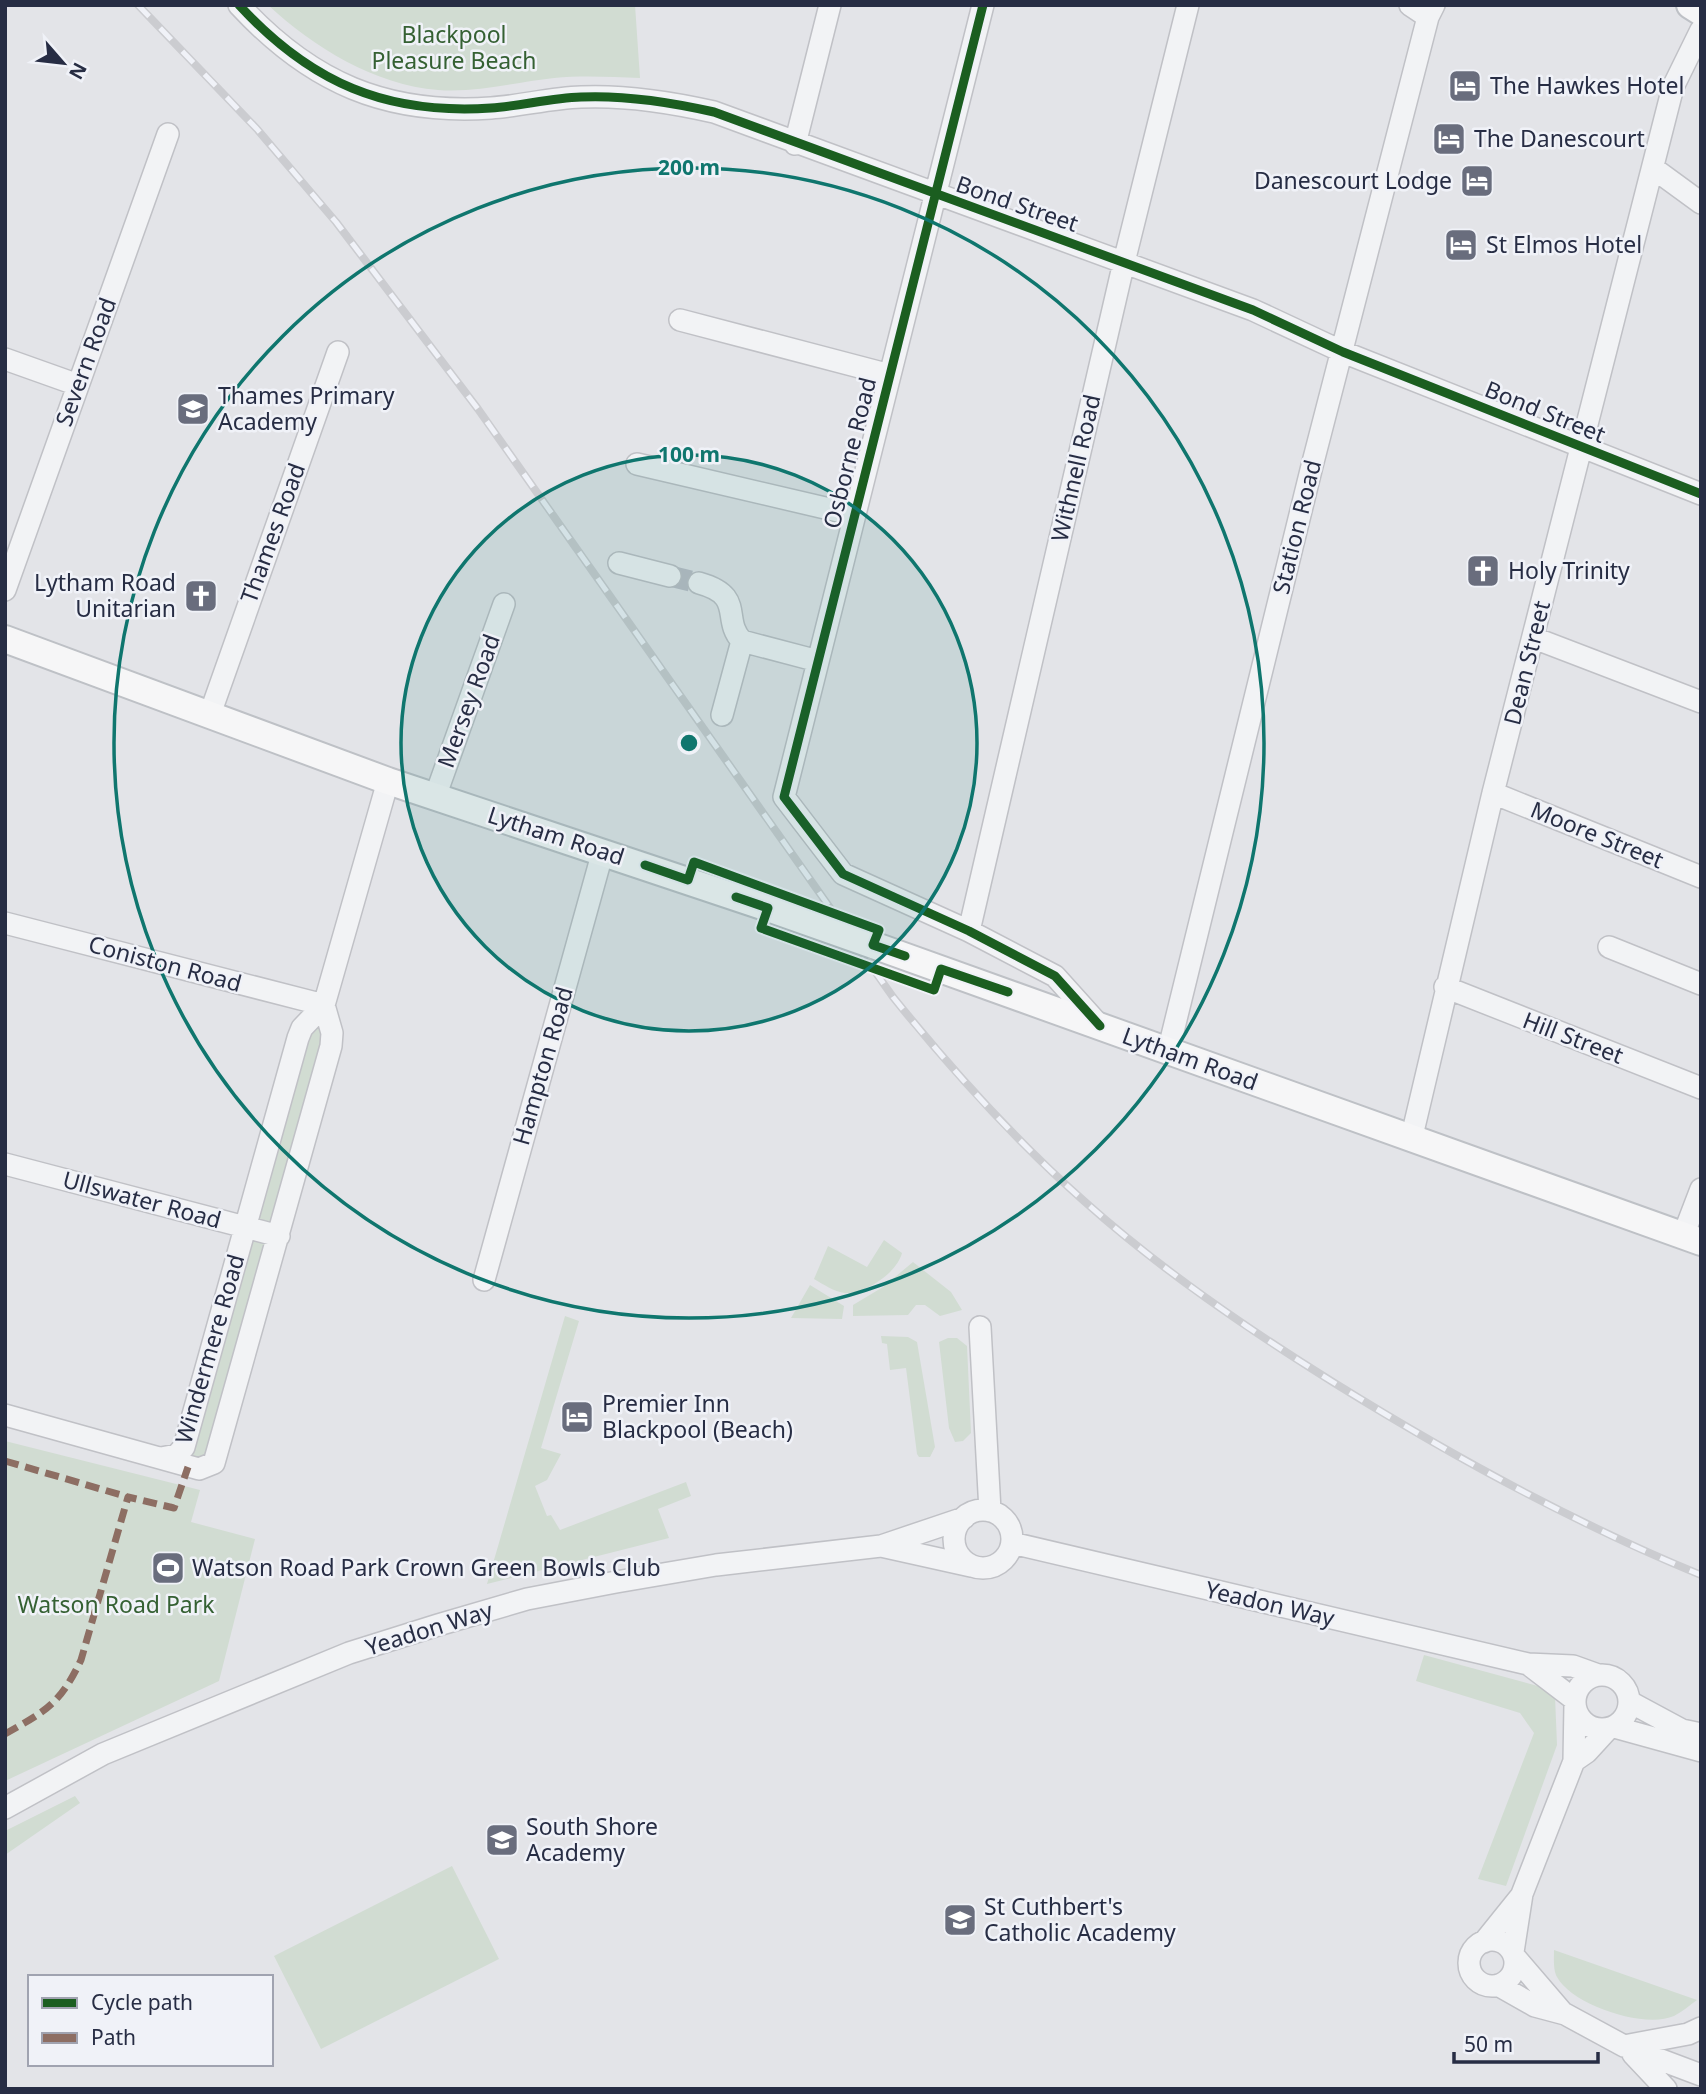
<svg xmlns="http://www.w3.org/2000/svg" width="1706" height="2094" viewBox="0 0 1706 2094" font-family="'Noto Sans',sans-serif">
  <style>
    .green { fill: #d1dcd2 }
    .lines { fill: none; stroke-linecap: round; stroke-linejoin: round }
    .minor-tunnel { stroke: #bdbfc7; stroke-width: 21; stroke-dasharray: 21 10; stroke-linecap: butt }
    .minor-casing { stroke: #c0c1c6; stroke-width: 24 }
    .major-casing { stroke: #bec1c6; stroke-width: 30 }
    .minor { stroke: #f2f3f5; stroke-width: 21 }
    .major { stroke: #f6f6f7; stroke-width: 26 }
    .rail-casing { stroke: #cbccd0; stroke-width: 8 }
    .rail { stroke: #f0f2f8; stroke-width: 5; stroke-dasharray: 16; stroke-linecap: butt }
    .major-bridge-casing { stroke: #bec1c6; stroke-width: 30; stroke-linecap: butt }
    .major-bridge { stroke: #f6f6f7; stroke-width: 26 }
    .quiet { stroke: #8d6e63; stroke-width: 7; stroke-dasharray: 14 7; stroke-linecap: butt }
    .cycleway-casing { stroke: #f0f2f8; stroke-width: 13 }
    .cycleway { stroke: #1b5e20; stroke-width: 9 }
    .ring { fill: none; stroke: #0f766e; stroke-width: 3.5 }
    .labels { text-anchor: middle; stroke-width: 5; stroke-linejoin: round; paint-order: stroke }
    .park-label { font-size: 23px; fill: #356133; stroke: #f0f2f8 }
    .poi-label { font-size: 23px; fill: #272d44; stroke: #f0f2f8; text-anchor: start }
    .street-label { font-size: 23px; fill: #272d44; stroke: #f0f2f8 }
    .centre { fill: #0f766e; stroke: #f0f2f8; stroke-width: 3.5 }
    .ring-label { font-size: 21px; text-anchor: middle; font-weight: bold; fill: #0f766e; stroke: #f0f2f8; stroke-width: 5; stroke-linejoin: round; paint-order: stroke }
  </style>
  <rect width="100%" height="100%" fill="#e3e4e8"/>
  <!-- green -->
  <path class="green" d="M268,5H635L640,78C612,77 583,75 554,78C516,82 476,93 438,90C375,85 313,47 268,5Z
    M324,1005L331,1026L214,1463L170,1458L298,1038Z
    M884,1240L902,1253C897,1273 865,1294 845,1293C834,1292 823,1284 814,1279L828,1246L867,1267Z
    M913,1262L951,1292L962,1310L940,1316L925,1305H916L908,1315L853,1316V1305L883,1287Z
    M810,1285L844,1306L842,1319L791,1318Z
    M565,1316L579,1321L541,1448L561,1454L547,1480L535,1486L547,1516L551,1515L560,1530L686,1482L691,1496L658,1509L669,1538L487,1584Z
    M881,1336L908,1337L917,1342L935,1447L930,1457H919L917,1454L906,1368L890,1370L887,1344L882,1343Z
    M948,1338H957L967,1346L971,1433L963,1441L955,1442L949,1428L939,1342Z
    M5,1441L200,1490L191,1522L255,1539L219,1681L5,1781Z
    M1424,1655L1545,1688L1555,1696L1557,1745L1506,1886L1478,1879L1534,1733L1520,1713L1416,1681Z
    M75,1796L80,1803L5,1855V1831Z
    M452,1866L499,1959L321,2049L274,1956Z
    M1554,1950L1697,2000C1690,2005 1682,2012 1674,2016C1644,2029 1572,2005 1557,1977C1553,1970 1554,1958 1554,1950Z"/>
  <g class="lines">
    <!-- minor-tunnel -->
    <path class="minor-tunnel" d="M670,576L699,583"/>
    <defs>
      <path id="minor" d="M239,5C311,83 386,115 491,108C521,106 550,98 581,97C626,95 670,102 714,112L1253,310L1343,352L1701,494
        M983,5L784,797L843,874L969,931L1055,976L1100,1026
        M1410,5L1428,17
        M795,144L830,5
        M1653,168L1701,203
        M680,320L890,375
        M5,359L78,385
        M637,464L855,515
        M619,563L670,576
        M699,583C746,596 721,619 742,641L818,661
        M5,590L168,134
        M1534,638L1701,702
        M210,714L338,352
        M722,715L742,641
        M1493,793L1701,877
        M435,797L504,604
        M5,923L324,1005
        M969,931L1124,262L1188,5
        M1609,947L1701,984
        M1445,987L1701,1088
        M1168,1052L1312,466L1428,17L1434,5
        M1411,1140L1493,793L1673,87L1701,30
        M5,1164L279,1236
        M1683,1236L1701,1189
        M484,1280L603,851
        M980,1327L990,1511
        M5,1415L199,1469L214,1463L331,1046L332,1033L324,1005
        M161,1458L177,1455L184,1447L298,1038L302,1028L324,1005L388,781
        M954 1539a29 29 0 1 1 58 0a29 29 0 1 1-58 0Z
        M1012,1543L1528,1664L1573,1666L1598,1675
        M881,1546L971,1566
        M1528,1664L1575,1700
        M1575 1702a27 27 0 1 1 54 0a27 27 0 1 1-54 0Z
        M1630,1702L1682,1730L1701,1734
        M1614,1727L1701,1751
        M1574,1761L1587,1752L1609,1728
        M5,1808L103,1754L349,1653L438,1625L527,1599L616,1582L716,1565L881,1546L964,1518
        M1469 1963a23 23 0 1 1 46 0a23 23 0 1 1-46 0Z
        M1484,1942L1521,1896
        M1513,1952L1522,1894L1574,1761L1575,1704
        M1514,1956L1563,2013
        M1498,1985L1535,2006L1565,2014L1624,2046L1701,2075
        M1624,2046L1688,2034L1701,2028
        M1633,2054L1666,2089"/>
      <path id="major" d="M1690,5L1701,12
        M5,639L388,781L768,908
        M873,945L1701,1242"/>
    </defs>
    <!-- minor casing -->
    <use href="#minor" class="minor-casing"/>
    <!-- major casing -->
    <use href="#major" class="major-casing"/>
    <!-- minor -->
    <use href="#minor" class="minor"/>
    <!-- major -->
    <use href="#major" class="major"/>
    <defs>
      <path id="rail" d="M138,5L257,129L336,222L478,409L893,997C951,1069 1014,1139 1084,1201C1161,1270 1248,1329 1336,1384C1452,1456 1574,1523 1701,1575"/>
    </defs>
    <!-- rail casing -->
    <use href="#rail" class="rail-casing"/>
    <!-- rail -->
    <use href="#rail" class="rail"/>
    <defs>
      <path id="major-bridge" d="M768,908L873,945"/>
    </defs>
    <!-- major-bridge casing -->
    <use href="#major-bridge" class="major-bridge-casing"/>
    <!-- major-bridge -->
    <use href="#major-bridge" class="major-bridge"/>
    <!-- quiet -->
    <path class="quiet" d="M5,1461L128,1497
      M5,1734C46,1711 60,1704 81,1660L128,1497L174,1508L188,1467"/>
    <defs>
      <path id="cycleway" d="M239,5C311,83 386,115 491,108C521,106 550,98 581,97C626,95 670,102 714,112L1253,310L1343,352L1701,494
        M983,5L784,797L843,874L969,931L1055,976L1100,1026
        M645,865L688,880L694,862L879,930L873,945L905,956
        M736,897L768,908L761,928L934,990L941,969L1008,992"/>
    </defs>
    <!-- cycleway casing -->
    <use href="#cycleway" class="cycleway-casing"/>
    <!-- cycleway -->
    <use href="#cycleway" class="cycleway"/>
  </g>
  <!-- distance rings -->
  <circle cx="689" cy="743" r="288" fill="#0f766e" fill-opacity=".12"/>
  <g class="ring">
    <circle cx="689" cy="743" r="288"/>
    <circle cx="689" cy="743" r="575"/>
  </g>
  <!-- icons -->
  <defs>
    <symbol id="hotel-square" viewBox="-11 -11 22 22"><rect x="-9" y="-9" width="18" height="18" rx="4" fill="#696d7d" stroke="#f0f2f8"/><path d="M-6-4.5h1.5V1H6V5H4.5V3h-9V5H-6ZM-4 0a1.8 1.8 0 1 1 3.6 0ZM.5 0V-2.5h3Q6-2.5 6 0Z" fill="#fff"/></symbol>
    <symbol id="school-square" viewBox="-11 -11 22 22"><rect x="-9" y="-9" width="18" height="18" rx="4" fill="#696d7d" stroke="#f0f2f8"/><path d="M0-5L7-2L0 1L-7-2ZM-4 1L0 2.5L4 1V4Q0 6-4 4Z" fill="#fff"/></symbol>
    <symbol id="church-square" viewBox="-11 -11 22 22"><rect x="-9" y="-9" width="18" height="18" rx="4" fill="#696d7d" stroke="#f0f2f8"/><path d="M-1.2-6h2.4v3.5h3.3v2.4h-3.3V6h-2.4V-.1h-3.3v-2.4h3.3Z" fill="#fff"/></symbol>
    <symbol id="stadium-square" viewBox="-11 -11 22 22"><rect x="-9" y="-9" width="18" height="18" rx="4" fill="#696d7d" stroke="#f0f2f8"/><path d="M0-5a6.5 5 0 1 0 0 10a6.5 5 0 1 0 0-10ZM-3.5-1.8h7v3.6h-7Z" fill="#fff"/></symbol>
  </defs>
  <g fill-rule="evenodd">
    <use href="#hotel-square" x="1446" y="67" width="38" height="38"/>
    <use href="#hotel-square" x="1430" y="120" width="38" height="38"/>
    <use href="#hotel-square" x="1458" y="162" width="38" height="38"/>
    <use href="#hotel-square" x="1442" y="226" width="38" height="38"/>
    <use href="#school-square" x="174" y="390" width="38" height="38"/>
    <use href="#church-square" x="1464" y="552" width="38" height="38"/>
    <use href="#church-square" x="182" y="577" width="38" height="38"/>
    <use href="#hotel-square" x="558" y="1398" width="38" height="38"/>
    <use href="#stadium-square" x="149" y="1549" width="38" height="38"/>
    <use href="#school-square" x="483" y="1821" width="38" height="38"/>
    <use href="#school-square" x="941" y="1901" width="38" height="38"/>
  </g>
  <g class="labels">
    <!-- park labels -->
    <g class="park-label">
      <text x="454" y="43">Blackpool<tspan x="454" dy="26">Pleasure Beach</tspan></text>
      <text x="116" y="1613">Watson Road Park</text>
    </g>
    <!-- poi labels -->
    <g class="poi-label">
      <text x="1490" y="94">The Hawkes Hotel</text>
      <text x="1474" y="147">The Danescourt</text>
      <text x="1452" y="189" text-anchor="end">Danescourt Lodge</text>
      <text x="1486" y="253">St Elmos Hotel</text>
      <text x="218" y="404">Thames Primary<tspan x="218" dy="26">Academy</tspan></text>
      <text x="1508" y="579">Holy Trinity</text>
      <text x="176" y="591" text-anchor="end">Lytham Road<tspan x="176" dy="26">Unitarian</tspan></text>
      <text x="602" y="1412">Premier Inn<tspan x="602" dy="26">Blackpool (Beach)</tspan></text>
      <text x="192" y="1576">Watson Road Park Crown Green Bowls Club</text>
      <text x="526" y="1835">South Shore<tspan x="526" dy="26">Academy</tspan></text>
      <text x="984" y="1915">St Cuthbert's<tspan x="984" dy="26">Catholic Academy</tspan></text>
    </g>
    <!-- street labels -->
    <g class="street-label">
      <text transform="translate(1017 204) rotate(19)" y="8">Bond Street</text>
      <text transform="translate(86 362) rotate(-70)" y="8">Severn Road</text>
      <text transform="translate(1545 412) rotate(22)" y="8">Bond Street</text>
      <text transform="translate(850 453) rotate(-76)" y="8">Osborne Road</text>
      <text transform="translate(1076 468) rotate(-77)" y="8">Withnell Road</text>
      <text transform="translate(1297 527) rotate(-76)" y="8">Station Road</text>
      <text transform="translate(273 533) rotate(-70)" y="8">Thames Road</text>
      <text transform="translate(1527 663) rotate(-76)" y="8">Dean Street</text>
      <text transform="translate(469 701) rotate(-70)" y="8">Mersey Road</text>
      <text transform="translate(1597 835) rotate(22)" y="8">Moore Street</text>
      <text transform="translate(556 836) rotate(18)" y="8">Lytham Road</text>
      <text transform="translate(165 964) rotate(15)" y="8">Coniston Road</text>
      <text transform="translate(1573 1038) rotate(21)" y="8">Hill Street</text>
      <text transform="translate(1190 1059) rotate(20)" y="8">Lytham Road</text>
      <text transform="translate(543 1066) rotate(-74)" y="8">Hampton Road</text>
      <text transform="translate(142 1200) rotate(15)" y="8">Ullswater Road</text>
      <text transform="translate(210 1349) rotate(-74)" y="8">Windermere Road</text>
      <text transform="translate(1270 1604) rotate(13)" y="8">Yeadon Way</text>
      <text transform="translate(429 1629) rotate(-17)" y="8">Yeadon Way</text>
    </g>
  </g>
  <circle cx="689" cy="743" r="10" class="centre"/>
  <g class="ring-label">
    <text x="689" y="175">200 m</text>
    <text x="689" y="462">100 m</text>
  </g>
  <!-- border -->
  <rect width="1706" height="2094" fill="none" stroke="#272d44" stroke-width="14"/>
  <!-- legend -->
  <rect x="28" y="1975" width="245" height="91" fill="#f0f2f8" stroke="#a0a3b0" stroke-width="2"/>
  <rect x="42" y="1998" width="35" height="10" fill="#1b5e20" stroke="#a0a3b0" stroke-width="2"/>
  <text x="91" y="2010" font-size="21" fill="#272d44">Cycle path</text>
  <rect x="42" y="2033" width="35" height="10" fill="#8d6e63" stroke="#a0a3b0" stroke-width="2"/>
  <text x="91" y="2045" font-size="21" fill="#272d44">Path</text>
  <!-- north arrow -->
  <g transform="translate(63 63) rotate(118)" stroke="#f0f2f8" stroke-width="5" paint-order="stroke">
  <path d="M0-5L12 26L0 18L-12 26Z" fill="#272d44"/>
  <text y="-10" font-size="19" font-weight="bold" text-anchor="middle" fill="#272d44">N</text>
  </g>
  <!-- scale -->
  <path d="M1454 2052v10h144v-10" fill="none" stroke="#272d44" stroke-width="3.5"/>
  <text x="1464" y="2052" font-size="21" fill="#272d44" stroke="#f0f2f8" stroke-width="5" paint-order="stroke">50 m</text>
</svg>
